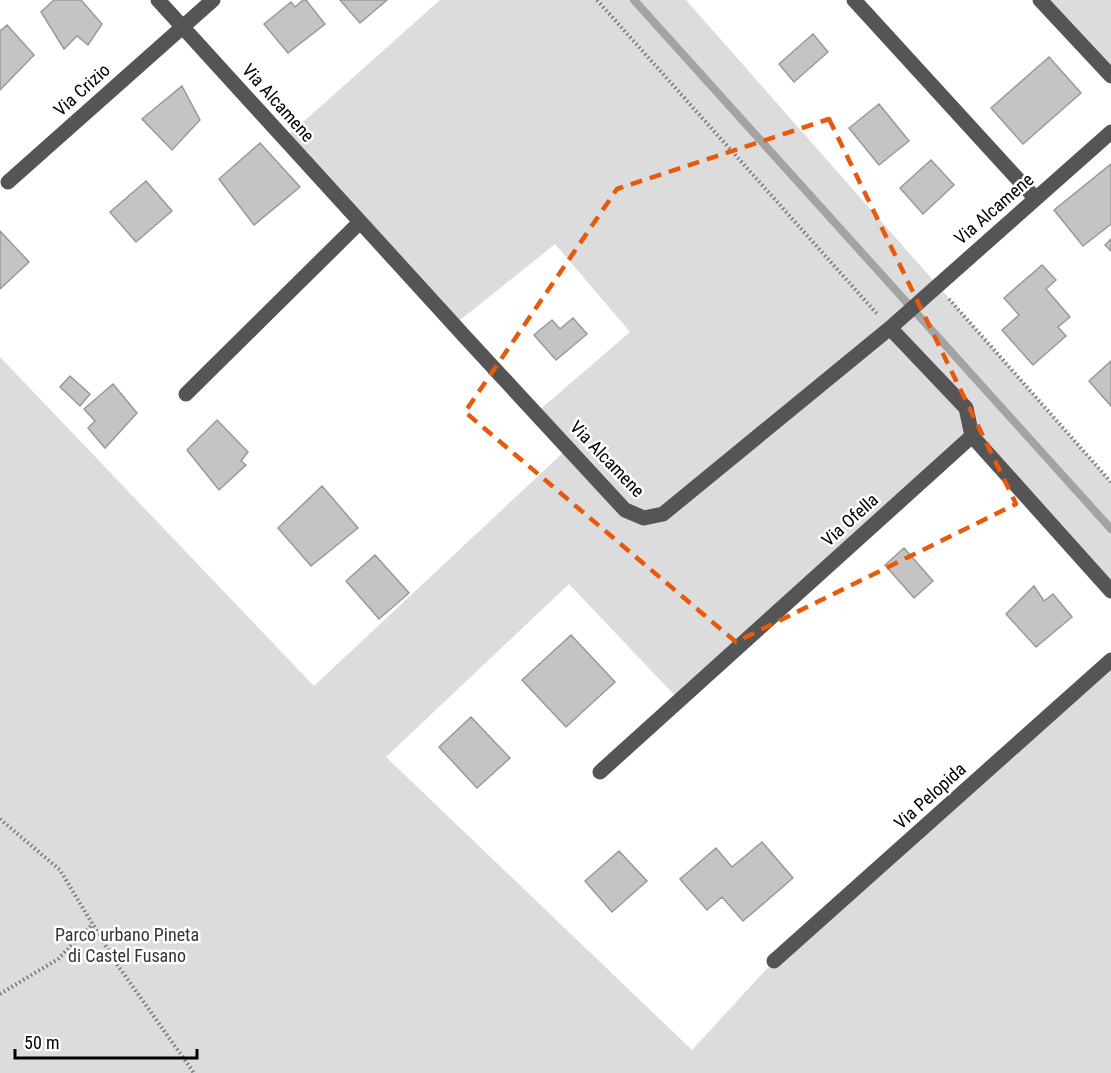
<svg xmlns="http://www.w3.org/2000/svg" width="1111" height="1073" viewBox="0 0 1111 1073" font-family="'Roboto Condensed',sans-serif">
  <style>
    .green { fill: #dcdcdc }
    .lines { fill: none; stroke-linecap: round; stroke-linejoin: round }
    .stream { stroke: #a3a3a3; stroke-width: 8 }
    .building { fill: #c4c4c4; stroke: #999; stroke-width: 1.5 }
    .path { stroke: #777; stroke-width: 4; stroke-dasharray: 1.5 3; stroke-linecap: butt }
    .minor { stroke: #555; stroke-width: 15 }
    .marked { fill: none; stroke: #e8590c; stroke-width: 4.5; stroke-dasharray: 12 8; stroke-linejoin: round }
    .labels { text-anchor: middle; stroke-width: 5; stroke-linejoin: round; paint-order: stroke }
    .street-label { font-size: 18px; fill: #000; stroke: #fff }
    .park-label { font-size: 18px; fill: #333; stroke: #fff }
  </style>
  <rect width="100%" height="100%" fill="#fff"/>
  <!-- green -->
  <path class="green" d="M440,0H686L1111,482V591L972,436L679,700L569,584L386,757L692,1050L774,961L1111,660V1073H0V357L314,686L568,448L536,413L630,332L555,244L454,325L284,139Z
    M1040,0H1111V76Z"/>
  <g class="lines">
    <!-- stream -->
    <path class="stream" d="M634,0L1111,529"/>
  </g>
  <!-- building -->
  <path class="building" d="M54,0H81L102,24L88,45L77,36L64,49L41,12Z
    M303,0H306L325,24L288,53L264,24L291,2L295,7Z
    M340,0H387L360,23Z
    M7,25L34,55L0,90V31Z
    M813,34L828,52L794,82L779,64Z
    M1049,57L1081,93L1023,144L991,108Z
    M182,86L200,120L172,150L142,119Z
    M879,104L909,141L879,165L849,128Z
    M260,143L300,187L254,225L219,179Z
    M931,160L954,185L923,214L900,188Z
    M1111,164V224L1083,246L1054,210Z
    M146,181L172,211L136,242L110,212Z
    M0,231L29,262L0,289Z
    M1111,239V251L1105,245Z
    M1042,265L1056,280L1046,289L1070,317L1058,327L1066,336L1033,365L1002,330L1019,315L1004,298Z
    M573,318L587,334L556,360L534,335L552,320L560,329Z
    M1111,361V406L1089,381Z
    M70,376L90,394L80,406L60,387Z
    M113,384L137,413L105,448L88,428L95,421L84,409Z
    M217,420L248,452L241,461L246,465L219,490L187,450Z
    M322,486L358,528L311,566L278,528Z
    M904,548L933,581L914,598L885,565Z
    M375,555L409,593L379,619L346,581Z
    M1034,586L1044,601L1053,594L1072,617L1036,647L1006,614Z
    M571,635L615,682L566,727L522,680Z
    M471,717L510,758L477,788L439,747Z
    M762,842L793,878L743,921L722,897L707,910L680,879L716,848L732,867Z
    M619,851L647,881L612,912L585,881Z"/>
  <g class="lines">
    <!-- path -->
    <path class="path" d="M597,0L878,315
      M949,299L1111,482
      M0,819L60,870L116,963L194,1073
      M0,994L58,959L93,924"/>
    <!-- minor -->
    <path class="minor" d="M158,0L467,339L625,510L644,518L663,514L890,328L1111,132
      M854,0L1035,198
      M1040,0L1111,76
      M8,182L213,0
      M890,328L966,408L972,436L1111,591
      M186,394L360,222
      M600,772L972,436
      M774,961L1111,660"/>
  </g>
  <!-- marked area -->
  <path class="marked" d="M829,119L1016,504L736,642L465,412L617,189Z"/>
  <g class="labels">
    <!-- street labels -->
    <g class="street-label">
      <text transform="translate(82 90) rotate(-42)" y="6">Via Crizio</text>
      <text transform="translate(278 103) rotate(48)" y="6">Via Alcamene</text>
      <text transform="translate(994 209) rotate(-41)" y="6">Via Alcamene</text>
      <text transform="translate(607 459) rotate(46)" y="6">Via Alcamene</text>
      <text transform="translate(850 520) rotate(-42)" y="6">Via Ofella</text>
      <text transform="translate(930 796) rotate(-42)" y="6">Via Pelopida</text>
    </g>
    <!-- park labels -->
    <g class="park-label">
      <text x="127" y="941">Parco urbano Pineta<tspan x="127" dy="21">di Castel Fusano</tspan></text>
    </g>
  </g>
  <!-- scale -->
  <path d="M15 1049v9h182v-9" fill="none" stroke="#000000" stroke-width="3"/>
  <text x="24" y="1049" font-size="18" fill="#000000" stroke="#ffffff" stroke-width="4.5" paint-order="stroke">50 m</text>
</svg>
